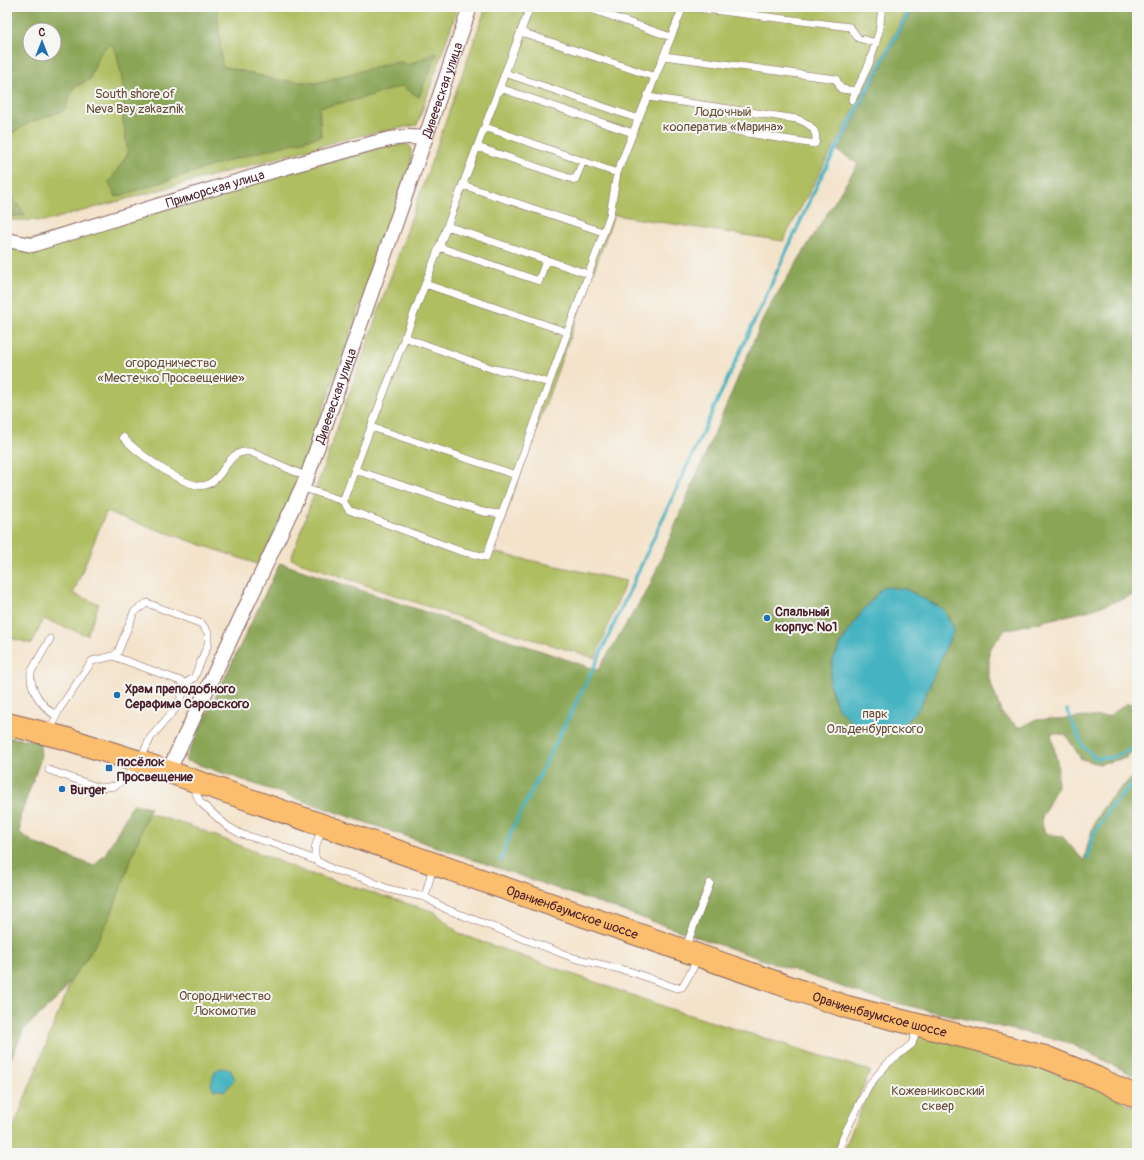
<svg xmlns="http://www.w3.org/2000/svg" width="1144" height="1160" viewBox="0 0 1144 1160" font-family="Pangolin,sans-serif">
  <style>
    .green { fill: #aebe61; stroke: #7c6e46; fill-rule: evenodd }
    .forest { fill: #8aa557; stroke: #6a6241; fill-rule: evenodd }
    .water { fill: #45b3c1; stroke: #486976 }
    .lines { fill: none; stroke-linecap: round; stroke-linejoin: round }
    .stream { stroke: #45b3c1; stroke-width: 3.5 }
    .lane-casing { stroke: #866463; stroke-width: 8 }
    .street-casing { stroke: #866463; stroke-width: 16 }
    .primary-casing { stroke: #866463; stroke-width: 24 }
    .lane { stroke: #fff; stroke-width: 7 }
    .street { stroke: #fff; stroke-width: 14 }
    .primary { stroke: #fbbd6e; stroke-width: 22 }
    .poi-dot { fill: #1f6fb2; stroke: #f6f6f2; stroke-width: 1.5 }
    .labels { text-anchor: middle; stroke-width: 4; stroke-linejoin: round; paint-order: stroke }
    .street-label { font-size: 13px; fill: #4a1f2b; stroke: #f6f6f2 }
    .park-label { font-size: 13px; fill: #684f3b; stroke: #f6f6f2 }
    .poi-label { font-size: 13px; font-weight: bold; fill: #4a1f2b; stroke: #f6f6f2; text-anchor: start }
  </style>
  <rect width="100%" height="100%" fill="#f6f6f2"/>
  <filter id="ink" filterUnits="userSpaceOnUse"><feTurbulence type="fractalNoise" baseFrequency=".025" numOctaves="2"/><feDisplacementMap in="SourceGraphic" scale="8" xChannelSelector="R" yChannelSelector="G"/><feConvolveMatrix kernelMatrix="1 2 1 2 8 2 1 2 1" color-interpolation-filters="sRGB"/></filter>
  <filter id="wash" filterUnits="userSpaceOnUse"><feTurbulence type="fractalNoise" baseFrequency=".012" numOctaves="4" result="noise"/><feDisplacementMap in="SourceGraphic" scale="16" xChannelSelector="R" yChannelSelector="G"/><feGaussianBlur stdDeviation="0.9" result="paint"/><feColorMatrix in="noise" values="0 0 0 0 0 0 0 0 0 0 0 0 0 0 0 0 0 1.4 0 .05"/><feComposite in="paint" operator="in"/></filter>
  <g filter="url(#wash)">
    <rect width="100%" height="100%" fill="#f4e3cb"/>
    <!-- green -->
    <path class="green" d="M7,7H458L417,125L354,137L46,221L7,220ZM30,30H54V54H30Z
      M486,7H909L783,241L614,215L492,552L626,581L595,658L446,613L291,559Z
      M402,142L411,147V166L297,482L260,565L106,512L73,594L99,604L87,635L43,619L32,644L7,637V246Z
      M148,813L199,829L305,872L435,912L460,934L589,980L674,1010L870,1071L834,1153H7V1144L136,815Z
      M919,1035L1018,1059L1080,1079L1137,1108V1153H843C856,1122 866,1090 888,1065C899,1053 910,1052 919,1035Z"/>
    <!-- forest -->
    <path class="forest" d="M7,7H217L222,66L277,80L316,83L390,63L400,62L409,65L433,53L437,54L419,97L402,86L352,101L319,107L321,136L237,158L116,197L109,183L128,153L123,120V85L117,54L112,44C98,48 95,67 90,79L73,88L65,110L31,122L7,136ZM30,30H54V54H30Z
      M913,7H1137V594L1087,611L1005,630L989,650V678L1002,714L1020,728L1034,720L1109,716L1126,704H1137V745L1126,758L1099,764L1081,759L1066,735L1051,733L1058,766L1057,786L1041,820L1045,834L1062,836L1084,861C1092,827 1095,811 1122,787C1127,783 1131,777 1137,775V1077L1067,1042L874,998L185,760L280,563L598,670L649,587L766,312L858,164L838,151ZM883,587L905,589L943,609L954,629L838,708C835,700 829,690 830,682C831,645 861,613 883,587Z
      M7,195L13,198L26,216H7Z
      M7,737L40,742L41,758L20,817V833L36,844L94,866L106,853L133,804L150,807L111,915L91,952L60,996L24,1029L7,1067Z"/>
    <!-- water -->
    <path class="water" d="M883,587L905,589L943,609L954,629L920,707L903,725L887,732L856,727L838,708L829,683L833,660L842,642L861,613Z
      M221,1068L230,1069L235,1079L225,1091L213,1089L211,1084L215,1071Z"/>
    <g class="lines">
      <!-- stream -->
      <path class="stream" d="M1067,710L1082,745L1095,758H1110L1137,747
        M1088,858L1092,837L1111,807L1137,779
        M501,860L511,832L596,663L819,181L911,7"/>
    </g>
  </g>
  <g filter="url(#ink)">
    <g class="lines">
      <defs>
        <path id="lane" d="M585,7L671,37
          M689,7L850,27L858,38L876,43
          M521,32L655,77
          M664,56L836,79L841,89L857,91
          M505,73L639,119
          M500,88L633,133
          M648,97L797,119C809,123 819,131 815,144L704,126
          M852,100L869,64L879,32L882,7
          M485,127L617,173
          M477,147L575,180L583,161
          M463,185L603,232
          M447,226L588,274
          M439,247L539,281L546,260
          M425,284L567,332
          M404,337L493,369L512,372L549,383
          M371,427L516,475
          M123,437C134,451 188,491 206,485C226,478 226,448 251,452L307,477
          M355,470L483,512L502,514
          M301,487L343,501L530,7
          M343,501L349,510L460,551L486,557L610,215L617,173L683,7
          M50,639L31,672C29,690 42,706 56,716
          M50,733L58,711L92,661L113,656L118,652L134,612L147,603L202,624L208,633V644L194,678L186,683
          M49,770L100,788L115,786L130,774L139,762L151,737L177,707L186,686V683L113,656
          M193,786L200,802L227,826L241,834L278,845L317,861
          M322,828L315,848V856L317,861L334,870L363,878L388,889L425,897L446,909L574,958L632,972L676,988L682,987L693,968L697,958
          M425,897L433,866
          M685,949L710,883
          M837,1153L844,1135L869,1085L887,1064L912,1044L917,1028"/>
        <g id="street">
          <path id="s1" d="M7,240L32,245C132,214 232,181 334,154C359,148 401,131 425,139"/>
          <path id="s2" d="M168,772L307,477L425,139L470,7"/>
        </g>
        <g id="primary">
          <path id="s3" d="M7,724L64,738L146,764L847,1007L1045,1057L1097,1078L1137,1097"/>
        </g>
      </defs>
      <!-- lane casing -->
      <use href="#lane" class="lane-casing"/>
      <!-- street casing -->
      <use href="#street" class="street-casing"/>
      <!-- primary casing -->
      <use href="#primary" class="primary-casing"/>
      <!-- lane -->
      <use href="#lane" class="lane"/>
      <!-- street -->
      <use href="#street" class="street"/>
      <!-- primary -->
      <use href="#primary" class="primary"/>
    </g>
  </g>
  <!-- markers -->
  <g class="poi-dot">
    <circle cx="767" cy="618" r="4"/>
    <circle cx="117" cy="695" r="4"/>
    <rect x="105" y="764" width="8" height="8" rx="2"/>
    <circle cx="62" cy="789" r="4"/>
  </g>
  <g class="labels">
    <!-- street labels -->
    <g class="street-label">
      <text dy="5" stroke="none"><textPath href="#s2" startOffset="736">Дивеевская улица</textPath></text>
      <text dy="5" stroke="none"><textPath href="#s1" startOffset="217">Приморская улица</textPath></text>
      <text dy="5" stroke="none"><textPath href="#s2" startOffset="412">Дивеевская улица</textPath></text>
      <text dy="5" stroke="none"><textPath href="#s3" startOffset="596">Ораниенбаумское шоссе</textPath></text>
      <text dy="5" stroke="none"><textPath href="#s3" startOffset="920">Ораниенбаумское шоссе</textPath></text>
    </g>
    <!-- park labels -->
    <g class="park-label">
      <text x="135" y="98">South shore of<tspan x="135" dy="15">Neva Bay zakaznik</tspan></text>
      <text x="723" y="116">Лодочный<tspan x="723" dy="15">кооператив «Марина»</tspan></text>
      <text x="171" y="367">огородничество<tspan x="171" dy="15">«Местечко Просвещение»</tspan></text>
      <text x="875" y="718">парк<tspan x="875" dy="15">Ольденбургского</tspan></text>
      <text x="225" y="1000">Огородничество<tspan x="225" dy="15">Локомотив</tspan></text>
      <text x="938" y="1095">Кожевниковский<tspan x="938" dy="15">сквер</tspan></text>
    </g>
    <!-- poi labels -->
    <g class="poi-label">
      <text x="775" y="616">Спальный<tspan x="775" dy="15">корпус №1</tspan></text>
      <text x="125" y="693">Храм преподобного<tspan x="125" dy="15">Серафима Саровского</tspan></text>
      <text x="117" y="766">посёлок<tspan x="117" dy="15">Просвещение</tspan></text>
      <text x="70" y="794">Burger</text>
    </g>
  </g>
  <!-- margin -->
  <rect width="1144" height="1160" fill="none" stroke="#f6f6f2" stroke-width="24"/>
  <!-- north arrow -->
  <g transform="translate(42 42)"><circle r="19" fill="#f6f6f2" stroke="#b1a0a2"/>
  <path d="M0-3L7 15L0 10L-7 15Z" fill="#1f6fb2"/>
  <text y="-6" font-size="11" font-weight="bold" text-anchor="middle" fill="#4a1f2b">С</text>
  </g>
</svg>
